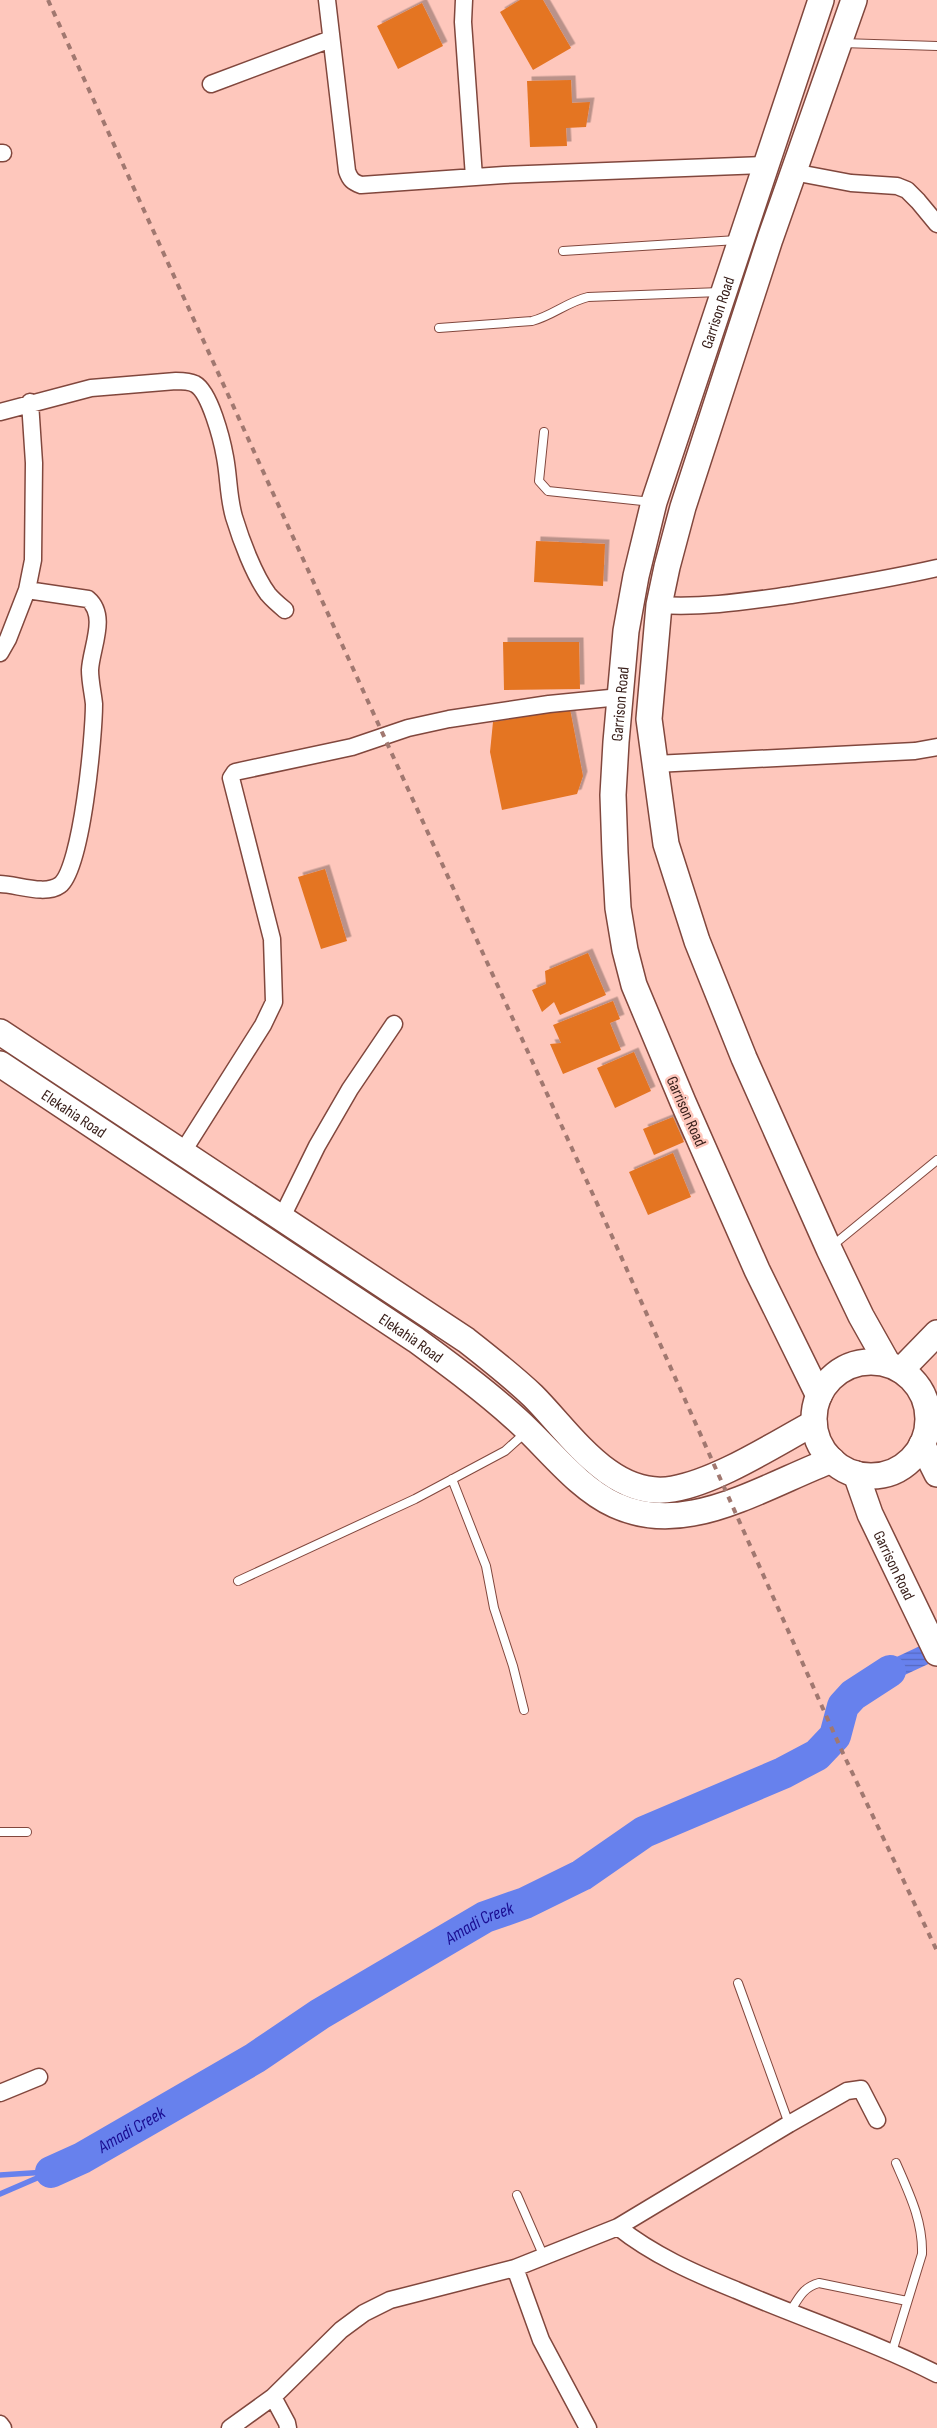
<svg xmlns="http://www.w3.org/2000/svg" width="937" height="2428" viewBox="0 0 937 2428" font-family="'Sofia Sans Condensed',sans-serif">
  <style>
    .water { fill: url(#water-rules) }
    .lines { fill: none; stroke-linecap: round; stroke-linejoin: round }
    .stream { stroke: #6781ed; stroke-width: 5.5 }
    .river { stroke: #6781ed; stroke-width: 32 }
    .building { fill: #e47422; filter: url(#shadow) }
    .lane-casing { stroke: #81473d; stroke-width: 10 }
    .street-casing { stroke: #81473d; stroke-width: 19 }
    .primary-casing { stroke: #81473d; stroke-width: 28 }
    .lane { stroke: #fff; stroke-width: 8 }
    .street { stroke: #fff; stroke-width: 16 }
    .primary { stroke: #fff; stroke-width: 25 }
    .rail { stroke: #a17870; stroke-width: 4; stroke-dasharray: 6 6; stroke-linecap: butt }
    .labels { text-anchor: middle; stroke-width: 5; stroke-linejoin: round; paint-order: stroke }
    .street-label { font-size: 16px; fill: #39201b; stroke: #fec7bc }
    .water-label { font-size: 18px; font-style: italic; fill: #1a0d92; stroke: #fec7bc }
  </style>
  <defs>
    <pattern id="water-rules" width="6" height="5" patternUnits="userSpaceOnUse" patternTransform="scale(1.25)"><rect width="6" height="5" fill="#6781ed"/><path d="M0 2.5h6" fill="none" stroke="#5669bf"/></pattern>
    <filter id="shadow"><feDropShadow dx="4.5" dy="-4.5" stdDeviation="0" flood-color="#0004"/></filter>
  </defs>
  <rect width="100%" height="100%" fill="#fec7bc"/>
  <!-- water -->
  <path class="water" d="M937,1638V1660L855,1698L851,1692L888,1661Z"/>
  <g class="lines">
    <!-- stream -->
    <path class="stream" d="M0,2175L47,2172
      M0,2194L51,2172"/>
    <!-- river -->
    <path class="river" id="s1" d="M51,2172L82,2158L255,2058L320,2014L485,1917L525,1903L582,1875L644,1832L783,1773L817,1755L835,1736L843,1706L853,1695L890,1671"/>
  </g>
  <!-- building -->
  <path class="building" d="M520,0H543L571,48L533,70L500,12Z
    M422,3L443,46L398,69L377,26Z
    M571,80L572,103L590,102L586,127L566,128L567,146L530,147L527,81Z
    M536,541L605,544L603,586L534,582Z
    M503,642H579L580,689L504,690Z
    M570,709L583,776L577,794L502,810L490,752L493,722Z
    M325,869L347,941L321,949L298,877Z
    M588,953L606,995L560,1015L554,1002L542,1012L532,990L546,984L545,971Z
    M613,1001L620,1019L610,1023L621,1050L563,1074L550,1044L561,1043L553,1025Z
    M634,1052L651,1091L615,1108L597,1068Z
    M673,1117L684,1142L654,1155L643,1129Z
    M673,1153L691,1197L648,1215L629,1172Z"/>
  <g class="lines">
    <defs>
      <path id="lane" d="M842,43L937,46
        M563,251L737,240
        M439,328L532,321C552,316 567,302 588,297L720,292
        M544,432L539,481L548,491L652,502
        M832,1246L937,1160
        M452,1479L486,1566L494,1608L513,1666L524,1710
        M238,1581L415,1499L505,1451L525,1433
        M0,1832H27
        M738,1983L789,2124
        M517,2195L544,2257
        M790,2312C798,2299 803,2287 819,2283L907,2301
        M892,2352L922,2254C923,2221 909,2193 896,2163"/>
      <path id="street" d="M327,0L347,171C350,180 353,182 361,185L504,175L766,165
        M464,0L463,22L474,177
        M211,84L331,39
        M0,153H3
        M793,172L851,183L897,186L907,190L918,201L937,224
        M0,412L91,388L176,381C183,381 189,381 195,384C210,392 222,440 225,457C229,478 228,496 234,517C241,540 254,575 268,594C273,600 279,605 285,610
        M659,605C704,608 747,601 791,595C840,587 889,579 937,568
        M0,653L8,639L27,590L33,560L34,463L30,402
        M655,764L915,751L937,747
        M0,884C16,884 45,896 60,885C82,868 94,735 94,704C93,693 90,682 90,670C91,648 108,616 88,599L27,590
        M182,1153L263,1025L274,1002L272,939L231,778L235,772L352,747L408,728L449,719L549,704L620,697
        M282,1217L317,1146L350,1089L394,1024
        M0,2093L39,2077
        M618,2227C653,2255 694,2273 736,2290C803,2319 872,2341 937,2374
        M515,2268L541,2340L588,2428
        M273,2397L287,2423L288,2428
        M0,2424L3,2428
        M230,2428L273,2397L341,2330L364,2313L390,2300L515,2268L618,2227L789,2124L847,2091L861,2089L877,2120"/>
      <g id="primary">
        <path d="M854,0L770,239L683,507L667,567L659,605L649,719L666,844L697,941L744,1058L829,1249L861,1316L888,1364"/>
        <path d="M0,1032L466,1340C489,1358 512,1376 533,1396C570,1433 612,1500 673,1489C718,1481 773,1445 814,1423"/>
        <path id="s2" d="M0,1064L416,1340C450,1365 484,1390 515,1418C547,1446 576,1487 615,1505C639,1516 667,1518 693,1513C736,1506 790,1476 832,1460"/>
        <circle cx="871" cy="1419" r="57"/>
        <path d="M901,1370L937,1333"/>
        <path id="s3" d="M819,1396L757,1270L683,1102L634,985L625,950L618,908L615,853L613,795L616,742L626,631L636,576L654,502L821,0"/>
        <path d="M922,1444L937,1474"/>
        <path id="s4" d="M856,1474L870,1514L937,1653"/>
      </g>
    </defs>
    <!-- lane casing -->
    <use href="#lane" class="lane-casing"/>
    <!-- street casing -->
    <use href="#street" class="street-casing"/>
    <!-- primary casing -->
    <use href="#primary" class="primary-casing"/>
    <!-- lane -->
    <use href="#lane" class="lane"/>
    <!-- street -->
    <use href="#street" class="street"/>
    <!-- primary -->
    <use href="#primary" class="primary"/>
    <!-- rail -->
    <path class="rail" d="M48,0L611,1234L841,1749L937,1951"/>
  </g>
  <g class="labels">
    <!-- street labels -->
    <g class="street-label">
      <text dy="6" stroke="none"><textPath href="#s3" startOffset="1139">Garrison Road</textPath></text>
      <text dy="6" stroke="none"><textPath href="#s3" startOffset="734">Garrison Road</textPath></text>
      <text transform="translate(687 1111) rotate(66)" y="6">Garrison Road</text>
      <text dy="6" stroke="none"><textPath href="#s2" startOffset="89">Elekahia Road</textPath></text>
      <text dy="6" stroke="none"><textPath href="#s2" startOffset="494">Elekahia Road</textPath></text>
      <text dy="6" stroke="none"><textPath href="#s4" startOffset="99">Garrison Road</textPath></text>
    </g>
    <!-- water labels -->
    <g class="water-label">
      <text dy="6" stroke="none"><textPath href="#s1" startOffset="496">Amadi Creek</textPath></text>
      <text dy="6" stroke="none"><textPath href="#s1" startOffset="91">Amadi Creek</textPath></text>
    </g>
  </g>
</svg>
